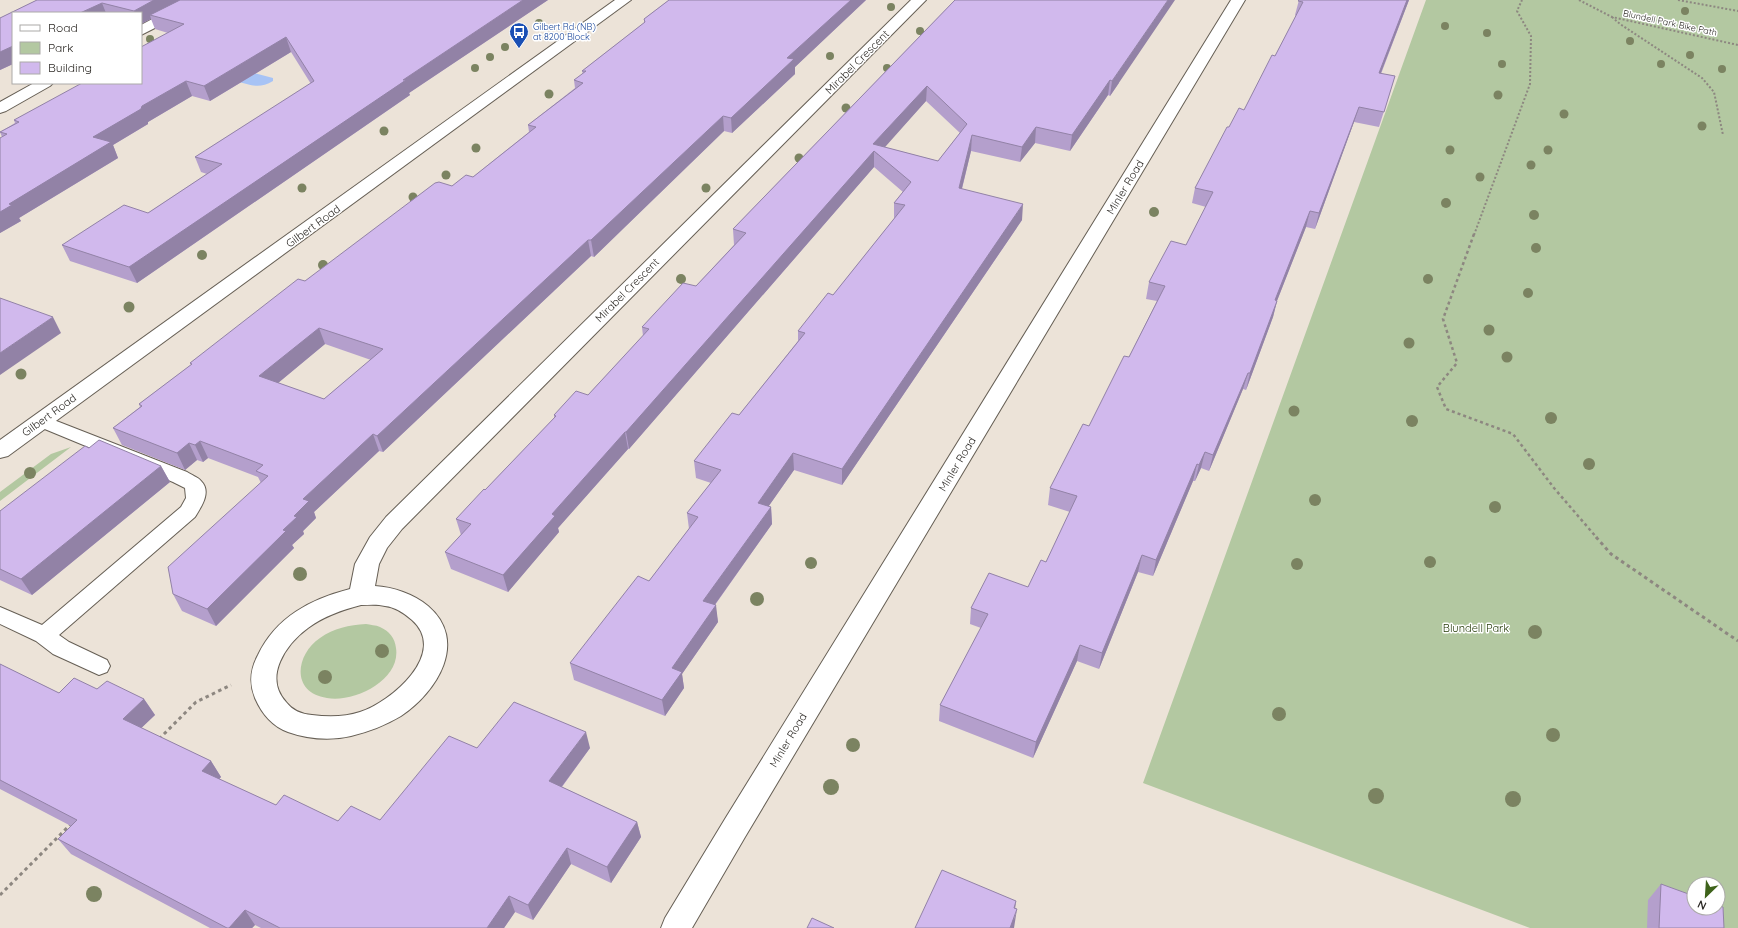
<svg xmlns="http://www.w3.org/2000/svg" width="1738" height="928" viewBox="0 0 1738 928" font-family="Quicksand,sans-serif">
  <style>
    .green { fill: #b3c8a1; fill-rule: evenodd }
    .water { fill: #a7c3f5 }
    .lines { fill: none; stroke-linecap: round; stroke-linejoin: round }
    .service-casing { stroke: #665f55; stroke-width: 2 }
    .minor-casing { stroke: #665f55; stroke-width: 2 }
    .secondary-casing { stroke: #665f55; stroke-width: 2 }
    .path-far2 { stroke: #8d8780; stroke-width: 2; stroke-dasharray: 2 2; stroke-linecap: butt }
    .path-far1 { stroke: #8d8780; stroke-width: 2.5; stroke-dasharray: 3 3; stroke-linecap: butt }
    .path { stroke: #8d8780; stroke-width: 3; stroke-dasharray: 3.5 3.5; stroke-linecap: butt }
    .service { fill: #fff; fill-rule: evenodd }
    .minor { fill: #fff; fill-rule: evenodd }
    .secondary { fill: #fff; fill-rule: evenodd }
    .tree { fill: #7b8361 }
    .wall { fill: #b49fcc; fill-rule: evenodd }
    .shaded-wall { fill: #9282a6 }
    .building { fill: #d1b9ed; stroke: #9282a6; fill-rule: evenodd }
    .labels { text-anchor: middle; stroke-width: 3; stroke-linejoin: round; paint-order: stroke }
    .far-street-label { font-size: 9px; fill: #2d2a26; stroke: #fff }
    .far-transit-label { font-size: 9px; fill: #164399; stroke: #fff; text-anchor: start }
    .street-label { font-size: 11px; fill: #2d2a26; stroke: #fff }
    .park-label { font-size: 11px; fill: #1e3500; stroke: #fff }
  </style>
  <rect width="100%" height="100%" fill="#ece3d8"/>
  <!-- green -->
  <path class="green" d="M1426,0H1738V928H1530L1143,783ZM1694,884H1718V908H1694Z
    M71,447L0,501V492L51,454Z
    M366,624C370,625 376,625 380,627C389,631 395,638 396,648C401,680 354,703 327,698C291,693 295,655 320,638C334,628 349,625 366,624Z"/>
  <!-- water -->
  <path class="water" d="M247,71L273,78V81C258,90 248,84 232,80Z"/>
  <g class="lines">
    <defs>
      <path id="service" d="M41,415L187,472C191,475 198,477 201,481C212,492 201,507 195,517L59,635L69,642L107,660L110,666L107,672L99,675L53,654L36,641L0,624V607L42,625L181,507L186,498L185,488L173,482L35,425L32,421L35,417Z"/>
      <path id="minor" d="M188,0H206L204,3L141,35V25Z
        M911,0H926L402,529L387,548L379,564L375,586C393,587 414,594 428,606C469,641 437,692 401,716C386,725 368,732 351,736C330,741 308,739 288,732C272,726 262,714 255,698C249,683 250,670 258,655C276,617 311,599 350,589L355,564L370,537L386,517ZM361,605C369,605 377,604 385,606C395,607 404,613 412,620C449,653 391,702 360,712C345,717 328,717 312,715C301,714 293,711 286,702C263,677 286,644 308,628C324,616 342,610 361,605Z
        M1231,0H1245L745,837L692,928H661L665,918L725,819Z
        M34,83H53L50,86L6,111L0,113V102Z"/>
      <path id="secondary" d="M615,0H631L8,456L0,458V440Z"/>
    </defs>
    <!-- service casing -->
    <use href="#service" class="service-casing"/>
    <!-- minor casing -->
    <use href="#minor" class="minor-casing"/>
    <!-- secondary casing -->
    <use href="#secondary" class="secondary-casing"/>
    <!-- path-far2 -->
    <path class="path-far2" d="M1579,0L1612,17L1738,45
      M1678,0L1738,11
      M1612,17L1620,24L1702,78L1714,92L1723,135
      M1474,235L1530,84L1531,36L1517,11L1522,0"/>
    <!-- path-far1 -->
    <path class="path-far1" d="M1474,234L1443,319L1457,363L1437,387L1446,409L1513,434L1554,488L1597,538"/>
    <!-- path -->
    <path class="path" d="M1596,537L1611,554L1738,641
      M159,739L196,702L231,685
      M0,895L72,823"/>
    <!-- service -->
    <use href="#service" class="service"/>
    <!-- minor -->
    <use href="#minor" class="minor"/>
    <!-- secondary -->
    <use href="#secondary" class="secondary"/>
  </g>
  <!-- trees -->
  <g class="tree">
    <circle cx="891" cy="7" r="4"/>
    <circle cx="1685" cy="11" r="4"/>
    <circle cx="539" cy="23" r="4"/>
    <circle cx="1445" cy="26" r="4"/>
    <circle cx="920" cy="31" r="4"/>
    <circle cx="1487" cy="33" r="4"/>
    <circle cx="519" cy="37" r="4"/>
    <circle cx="150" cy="39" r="4"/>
    <circle cx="1630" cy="41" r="4"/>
    <circle cx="505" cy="47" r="4"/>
    <circle cx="1690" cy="55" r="4"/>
    <circle cx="830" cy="56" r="4"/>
    <circle cx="490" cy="57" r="4"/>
    <circle cx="1502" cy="64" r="4"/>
    <circle cx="1661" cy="64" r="4"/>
    <circle cx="475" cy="68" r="4"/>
    <circle cx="887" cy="68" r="4"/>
    <circle cx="1722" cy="69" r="4"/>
    <circle cx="549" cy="94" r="4.5"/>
    <circle cx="1498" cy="95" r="4.5"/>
    <circle cx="846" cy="108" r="4.5"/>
    <circle cx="1564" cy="114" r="4.5"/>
    <circle cx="1702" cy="126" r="4.5"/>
    <circle cx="384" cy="131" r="4.5"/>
    <circle cx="476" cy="148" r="4.5"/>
    <circle cx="1450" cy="150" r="4.5"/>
    <circle cx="1548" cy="150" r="4.5"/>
    <circle cx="799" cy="158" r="4.5"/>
    <circle cx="1531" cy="165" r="4.5"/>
    <circle cx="446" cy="175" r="4.5"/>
    <circle cx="1480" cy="177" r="4.5"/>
    <circle cx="302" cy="188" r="4.5"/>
    <circle cx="706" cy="188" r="4.5"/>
    <circle cx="413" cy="197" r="4.5"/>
    <circle cx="1446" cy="203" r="5"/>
    <circle cx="1154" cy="212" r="5"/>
    <circle cx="1534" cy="215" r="5"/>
    <circle cx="1536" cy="248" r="5"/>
    <circle cx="202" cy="255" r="5"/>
    <circle cx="323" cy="265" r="5"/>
    <circle cx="681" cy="279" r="5"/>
    <circle cx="1428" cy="279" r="5"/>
    <circle cx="1528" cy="293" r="5"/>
    <circle cx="129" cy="307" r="5.5"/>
    <circle cx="1489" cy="330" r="5.5"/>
    <circle cx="1409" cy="343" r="5.5"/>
    <circle cx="1507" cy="357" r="5.5"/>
    <circle cx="21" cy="374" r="5.5"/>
    <circle cx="1294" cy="411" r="5.5"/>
    <circle cx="1551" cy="418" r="6"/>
    <circle cx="1412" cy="421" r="6"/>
    <circle cx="1589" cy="464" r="6"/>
    <circle cx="30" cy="473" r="6"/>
    <circle cx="1315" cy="500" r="6"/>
    <circle cx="1495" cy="507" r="6"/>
    <circle cx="1430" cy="562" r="6"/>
    <circle cx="811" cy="563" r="6"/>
    <circle cx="1297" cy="564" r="6"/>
    <circle cx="300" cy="574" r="7"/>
    <circle cx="757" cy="599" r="7"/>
    <circle cx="1535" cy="632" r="7"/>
    <circle cx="382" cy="651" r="7"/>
    <circle cx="325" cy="677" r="7"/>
    <circle cx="1279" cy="714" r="7"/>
    <circle cx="1553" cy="735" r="7"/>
    <circle cx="853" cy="745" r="7"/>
    <circle cx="831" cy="787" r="8"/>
    <circle cx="1376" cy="796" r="8"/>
    <circle cx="1513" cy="799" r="8"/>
    <circle cx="94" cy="894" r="8"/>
  </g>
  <!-- wall -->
  <path class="wall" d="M37,0H548L409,93L410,95L137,283L70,261L62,245L148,213L207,174L201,172L195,157L311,84L291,52L210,101L192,96L148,122V124L113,145L118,158L19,218L21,221L0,233L2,137L0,132L15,123L14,120L141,83L168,33L155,29L151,19L141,24V13H13V64L0,70V18Z
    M669,0H866L795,67V74L732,133L724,131L594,257L591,256L383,452L379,451L314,512L316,518L303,531L304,534L292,545L294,548L216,626L182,611L173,594L261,483L258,477L208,458L203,462L197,460L185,470L122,445L113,428L140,407L139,404L191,365L190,363L305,281L452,186L473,177L529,132L528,125L575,88L574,80L583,74L582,71L644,23V19ZM325,344L371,360L324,399L278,383Z
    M955,0L1119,83L1110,96L1108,95L1070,151L1035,143L1020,162L971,151L962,189L1022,220L842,485L794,470L768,507H771L772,524L715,605L718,622L682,674L684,688L665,716L574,680L570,663L649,581L689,529L687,513L711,483L696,478L694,461L739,415L798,341V331L833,295L894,219V203L903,192L874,167L629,449H628L558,528L559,532L508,592L451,569L445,552L461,535L456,519L485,490L554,418V415L588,395L643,336L642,327L696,286L734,245L733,229ZM926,101L960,133L938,161L884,147Z
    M1299,0H1409L1381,74L1395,76L1379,127L1354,122L1315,229L1306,227L1277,301L1273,317L1246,390L1243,389L1209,471L1201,468L1195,481H1193L1153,576L1138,572L1099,669L1077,661L1033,758L939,721L940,705L981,628L970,624L971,608L1028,587L1046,562L1070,512L1048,505L1050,488L1089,426L1129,357L1157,301L1146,299L1149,282L1186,245L1206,207L1192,203L1195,188L1229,127L1244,110L1275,56L1296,16L1295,15Z
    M89,448L161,466L170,482L32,595L0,580V511Z
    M0,664L59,693L97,689L144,699L155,715L141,728L211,761L221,777L219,779L276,805L338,821L380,820L477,748H590L562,787L637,822L641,837L611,883L571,864L533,920L515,912L504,928H261L255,925L252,928H210L71,854L58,839L71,826L0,789Z
    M1661,884L1724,928H1647L1648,900Z"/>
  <!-- shaded-wall -->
  <path class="shaded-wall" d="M154,0H185L150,15L151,19L141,24V13H135L134,11Z
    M523,0H548L409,93L410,95L137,283L129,267L403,80Z
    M851,0H866L795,67V74L732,133L731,118L787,58Z
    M1168,0H1175L1110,96L1112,81Z
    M1407,0H1409L1375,88L1379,73Z
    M102,3L106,13H80Z
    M286,37L291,52L210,101L204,86Z
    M13,46V64L0,70V52Z
    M1110,80L1108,95L1070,151L1072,135Z
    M186,81L192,96L148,122V124L113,145L118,158L19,218L21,221L0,233V212L9,204L93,137L142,106Z
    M927,86L926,101L878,155L874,151V167L629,449L626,432L873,144Z
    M1359,107L1354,122L1315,229L1319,213Z
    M723,116L724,131L594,257L591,240Z
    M1036,127L1035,143L1020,162L1022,147Z
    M972,135L971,151L958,204L959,188Z
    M1023,204L1022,220L842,485V469Z
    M1310,211L1306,227L1271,316L1275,300Z
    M588,240L591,256L383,452L377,436Z
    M1277,301L1273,317L1246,390L1250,373Z
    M53,317L61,333L0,375V353Z
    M319,328L325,344L266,393L259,376Z
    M1248,373L1243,389L1209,471L1213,455Z
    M625,432L628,449L558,528L559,532L508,592L503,575L552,514Z
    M373,434L379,451L314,512L316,518L303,531L304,534L292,545L294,548L216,626L207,609L283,530L294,516L303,499Z
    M200,441L208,458L203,462L195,445Z
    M189,443L197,460L185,470L177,453Z
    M1205,452L1201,468L1195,481L1199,465Z
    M793,453L794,470L759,520L758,503Z
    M1197,464L1193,481L1153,576L1156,560Z
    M161,466L170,482L32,595L21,579Z
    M771,507L772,524L706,617L703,601Z
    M1142,555L1138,572L1099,669L1102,653Z
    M716,605L718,622L682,674L684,688L665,716L662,700L672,668Z
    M1080,645L1077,661L1033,758L1036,742Z
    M144,699L155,715L134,735L123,719Z
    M586,732L590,748L554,797L549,781Z
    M211,761L221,777L212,787L202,771Z
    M637,822L641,837L611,883L607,867Z
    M567,848L571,864L533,920L528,905Z
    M509,896L515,912L504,928H487Z
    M1016,901L1014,919L1017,909L1014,928H1010L1014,908Z
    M245,910L255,925L252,928H229Z"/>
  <!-- building -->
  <path class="building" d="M37,0H154L134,11L102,3L80,13H13V46L0,52V18Z
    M180,0H523L403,80H406L129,267L62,245L124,205L148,213L222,164L195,157L314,81L286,37L204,86L186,81L142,106L141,109L93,137L111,142L9,204L12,205L0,212V138L7,134L0,132L19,122L14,120L82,83H141V47L184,24L150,15Z
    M669,0H851L787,58L794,59L731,118L723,116L591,240H588L377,436L373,434L303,499L309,501L294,516L297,517L283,530L286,531L207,609L173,594L168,567L268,476L256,471L263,465L200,441L195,445L189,443L177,453L113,428L142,406L139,404L192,364L190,363L298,279L305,281L435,183L439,182L452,186L466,175L473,177L536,127L528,125L583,83L574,80L586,71H582L645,22L644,19ZM319,328L383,349L324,399L259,376Z
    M955,0H1168L1121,68L1112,81L1110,80L1072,135L1036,127L1022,147L972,135L959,188L1023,204L842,469L793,453L758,503L771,507L703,601L716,605L672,668L682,672L662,700L570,663L638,576L649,581L698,517L687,513L721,470L694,461L732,413L739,415L805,333L798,331L828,293L833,295L905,205L894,203L911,182L874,151L626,432H625L552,514L555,516L503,575L445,552L471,524L456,519L484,489L485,490L556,416L554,415L576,391L588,395L649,329L642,327L683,283L696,286L746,233L733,229ZM927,86L967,124L938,161L873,144Z
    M1299,0H1407L1379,73L1395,76L1384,112L1359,107L1319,213L1310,211L1275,300L1277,301L1250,373H1248L1213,455L1205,452L1199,465L1197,464L1156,560L1142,555L1102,653L1080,645L1036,742L940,705L988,614L971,608L989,573L1028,587L1041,560L1046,562L1077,496L1050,488L1083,424L1089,426L1124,356L1129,357L1165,286L1149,282L1171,241L1186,245L1213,192L1195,188L1227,127H1229L1239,108L1244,110L1272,55L1275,56L1303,2L1298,1Z
    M0,298L53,317L0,353Z
    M99,440L161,466L21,579L0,569V511L85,446L89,448Z
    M0,664L59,693L74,678L97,689L107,681L144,699L123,719L211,761L202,771L276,805L284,795L338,821L351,806L380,820L449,736L477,748L514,702L586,732L549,781L637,822L607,867L567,848L528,905L509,896L487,928H280L245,910L229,928H227L58,839L77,820L0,780Z
    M942,870L1016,901L1014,908L1017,909L1010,928H915Z
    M1661,884L1694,896V908H1718V905L1723,907L1724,928H1659Z
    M812,918L834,928H807Z"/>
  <!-- icons -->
  <defs>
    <symbol id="bus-pin" viewBox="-11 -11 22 30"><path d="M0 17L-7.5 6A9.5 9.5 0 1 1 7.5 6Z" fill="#1a4fb4" stroke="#fff"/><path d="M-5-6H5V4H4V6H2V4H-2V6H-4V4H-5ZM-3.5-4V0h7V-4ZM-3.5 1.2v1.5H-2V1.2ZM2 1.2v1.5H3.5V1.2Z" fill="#fff"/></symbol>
  </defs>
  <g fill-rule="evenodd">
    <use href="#bus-pin" x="508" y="21" width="22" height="30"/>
  </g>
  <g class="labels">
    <!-- far-street labels -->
    <g class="far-street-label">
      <text transform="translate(1670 23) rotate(12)" y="3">Blundell Park Bike Path</text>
    </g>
    <!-- far-transit labels -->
    <g class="far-transit-label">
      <text x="533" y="30">Gilbert Rd (NB)<tspan x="533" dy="10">at 8200 Block</tspan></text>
    </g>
    <!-- street labels -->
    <g class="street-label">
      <text transform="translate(857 62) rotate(-45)" y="4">Mirabel Crescent</text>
      <text transform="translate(1125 187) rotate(-59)" y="4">Minler Road</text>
      <text transform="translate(313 226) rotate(-36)" y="4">Gilbert Road</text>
      <text transform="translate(627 290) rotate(-45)" y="4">Mirabel Crescent</text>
      <text transform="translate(49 415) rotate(-36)" y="4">Gilbert Road</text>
      <text transform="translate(957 464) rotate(-59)" y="4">Minler Road</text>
      <text transform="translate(788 740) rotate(-59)" y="4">Minler Road</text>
    </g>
    <!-- park labels -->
    <g class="park-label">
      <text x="1476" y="632">Blundell Park</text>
    </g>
  </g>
  <!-- legend -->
  <rect x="12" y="12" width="130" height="72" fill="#ffffff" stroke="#abaaa8"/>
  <rect x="20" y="25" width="20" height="6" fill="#ffffff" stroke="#abaaa8"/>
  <text x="48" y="32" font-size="12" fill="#2d2a26">Road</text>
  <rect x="20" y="42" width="20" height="12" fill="#b3c8a1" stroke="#abaaa8"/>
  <text x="48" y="52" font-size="12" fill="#2d2a26">Park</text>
  <rect x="20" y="62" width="20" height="12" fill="#d1b9ed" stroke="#abaaa8"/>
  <text x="48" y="72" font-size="12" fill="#2d2a26">Building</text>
  <!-- north arrow -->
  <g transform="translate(1706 896) rotate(205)"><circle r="19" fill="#ffffff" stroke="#abaaa8"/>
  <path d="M0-3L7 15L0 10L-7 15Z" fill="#3e631b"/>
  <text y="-6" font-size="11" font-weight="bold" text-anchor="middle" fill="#2d2a26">N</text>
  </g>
</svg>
